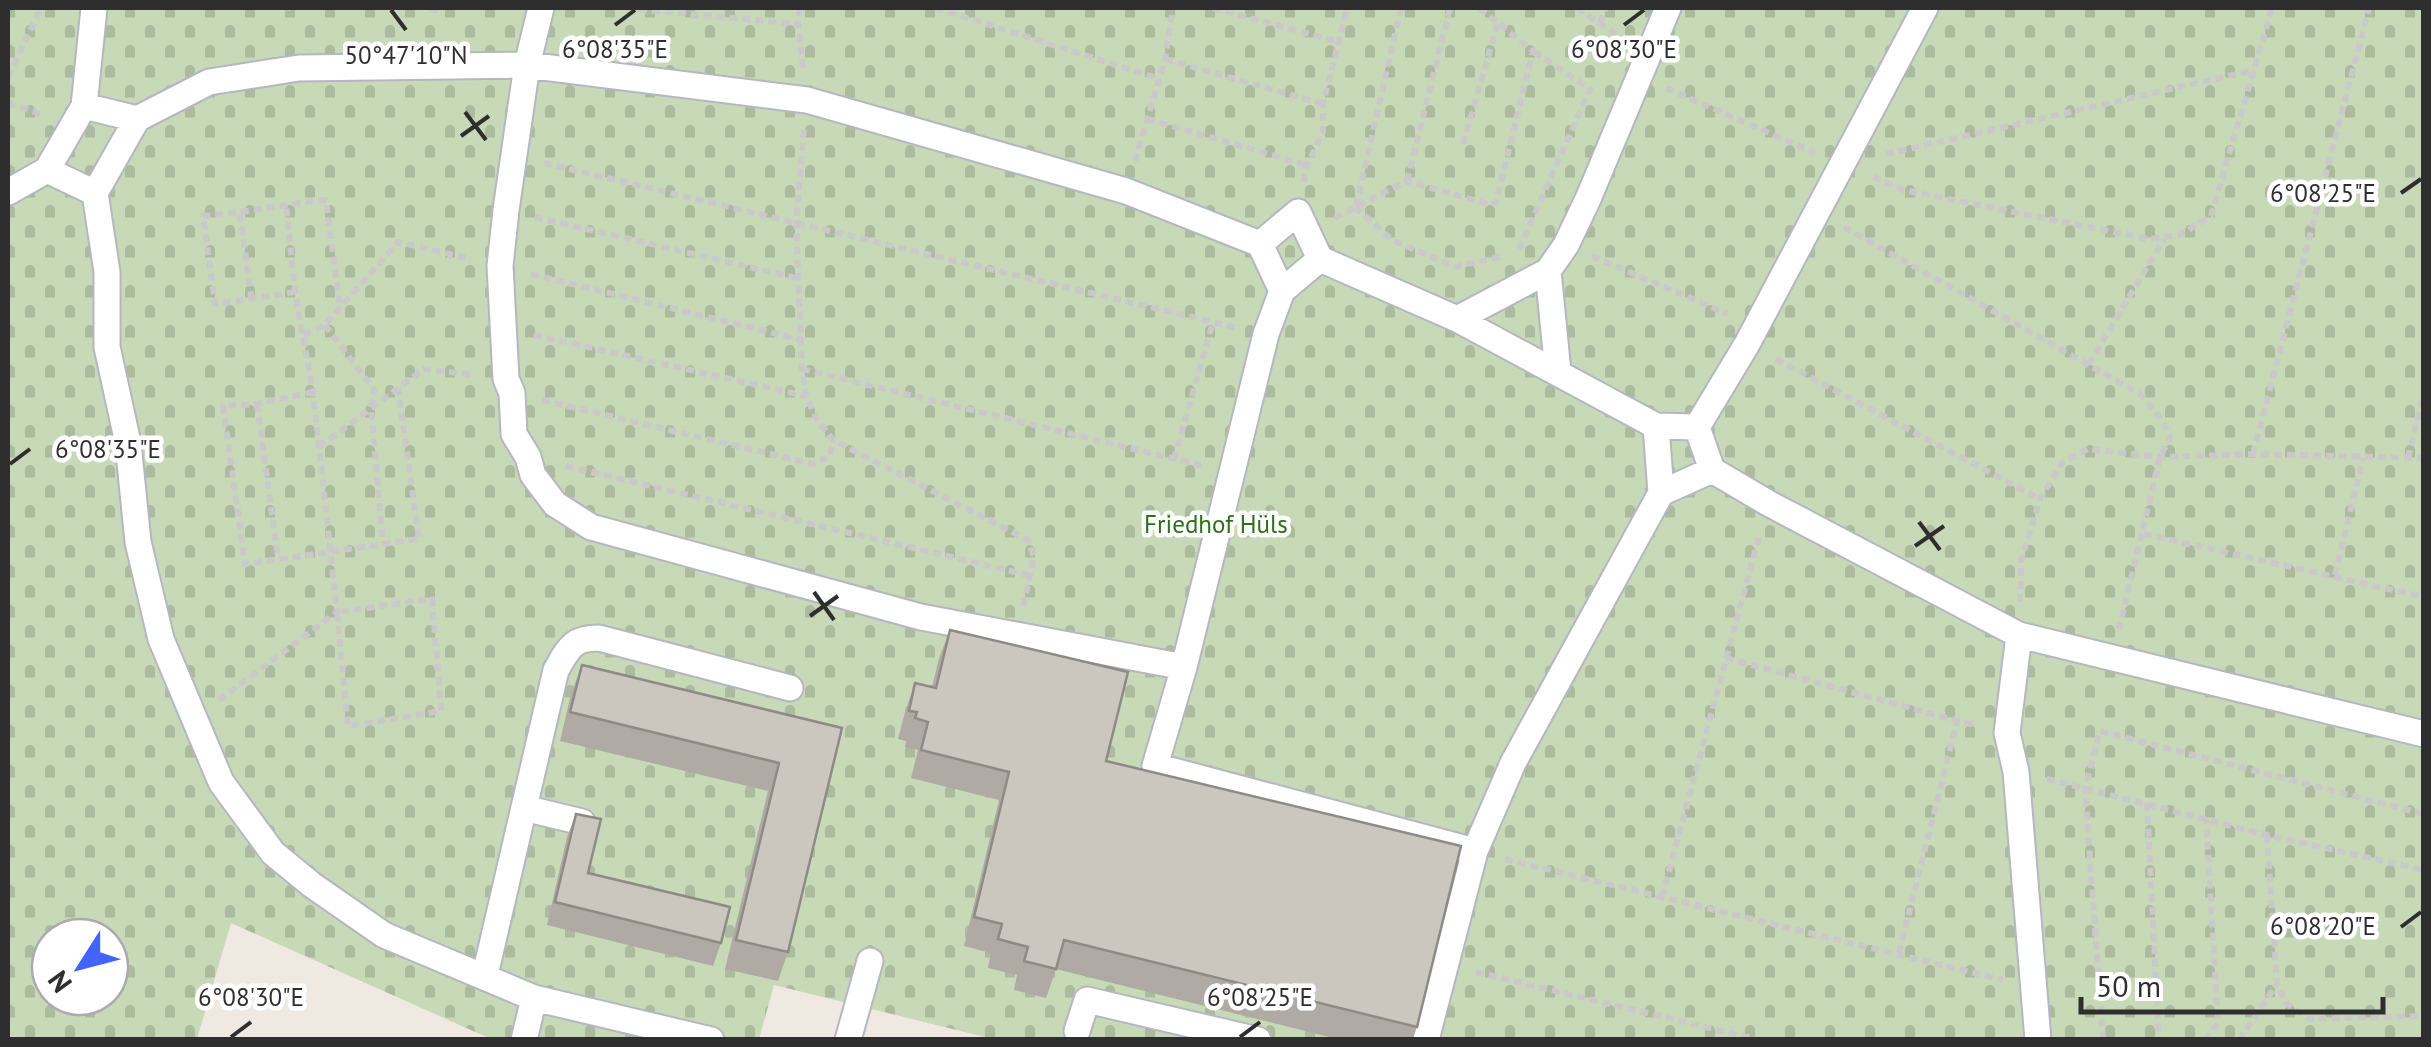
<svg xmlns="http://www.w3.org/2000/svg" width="2431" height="1047" viewBox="0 0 2431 1047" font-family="'PT Sans',sans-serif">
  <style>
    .cemetery { fill: url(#cemetery-stones); fill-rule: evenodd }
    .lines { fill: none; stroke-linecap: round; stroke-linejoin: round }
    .service-casing { stroke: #b4b7c1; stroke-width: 29 }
    .path { stroke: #c9c9c9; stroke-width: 6; stroke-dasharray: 8 5; stroke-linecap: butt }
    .service { stroke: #fff; stroke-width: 25 }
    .wall { fill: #afaba4 }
    .building { fill: #cbc7bf; stroke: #8e8b86; stroke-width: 2.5 }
    .ticks { fill: none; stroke: #2e2e2e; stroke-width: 4 }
    .labels { text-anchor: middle; stroke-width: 9; stroke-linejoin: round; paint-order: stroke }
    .park-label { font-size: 25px; fill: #2c6e1b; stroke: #fff }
    .ticks-label { font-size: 25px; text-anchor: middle; fill: #2e2e2e; stroke: #fff; stroke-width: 9; stroke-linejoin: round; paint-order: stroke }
  </style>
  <defs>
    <pattern id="cemetery-stones" width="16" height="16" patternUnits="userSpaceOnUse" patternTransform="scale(2.5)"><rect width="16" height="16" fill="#c8d9b8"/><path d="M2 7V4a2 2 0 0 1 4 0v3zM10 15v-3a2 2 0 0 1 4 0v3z" fill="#acbb9e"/></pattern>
  </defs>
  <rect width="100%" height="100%" fill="#efe9e1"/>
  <!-- cemetery -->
  <path class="cemetery" d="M8,8H2423V1039L997,1040L774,985L759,1039H491L231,923L197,1039H8ZM50,937H110V997H50Z"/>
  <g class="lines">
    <defs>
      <path id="service" d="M541,8L527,65L506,210L500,266L506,379L512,393L514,434L528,457L533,475L555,504L591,527L921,617L1184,667
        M84,106L94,8
        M47,170L95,193
        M8,192L47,170L84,106L137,119
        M1260,244L1282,291
        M1320,259L1282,291L1266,334L1184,667L1155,766L1475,851
        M1548,271L1558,372
        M1457,319L1548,271L1566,245L1588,199L1668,8
        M1656,426L1661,493L1712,470
        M1697,427L1747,344L1925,8
        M2019,635L2007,733L2016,772L2038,1040
        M524,808L582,822
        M485,975L556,670C569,648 572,638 599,638L790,688
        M1077,1031L1087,1000L1258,1040
        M524,1040L534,998
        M711,1040L534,998L384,935L312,885L273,853L221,782L161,639L138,542L128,443L107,347V272L95,193L137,119L209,82L299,68L527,65L807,100L1126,191L1260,244L1298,212L1320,259L1457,319L1656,426L1697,427L1712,470L1768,503L2019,635L2424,734
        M848,1040L870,961
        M1426,1040L1475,851L1513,763L1661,493"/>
    </defs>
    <!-- service casing -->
    <use href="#service" class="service-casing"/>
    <!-- path -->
    <path class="path" d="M287,8H290
      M429,8L436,10L437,8
      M626,8L798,24
      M800,8L798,24L803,68
      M936,8L1157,78
      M1213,8L1339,42
      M1577,8L1622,38
      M1600,23L1606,8
      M1165,59L1323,104
      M8,77L41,8
      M1666,88L1815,153
      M8,103L41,114
      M1147,119L1307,165
      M804,130L796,222L802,369L806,396L817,420L833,440L1028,540L1034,557L1023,607
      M1463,144L1498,22
      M1886,154L2254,70
      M1135,161L1165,59L1173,8
      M544,163L1238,328
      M1873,177L1903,190L2149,239L2180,235L2211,216L2272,8
      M1407,181L1450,8
      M1304,182L1307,165L1323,132V104L1347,8
      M1356,206L1401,8
      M1355,207L1392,240L1455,267L1500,257
      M240,214L251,296
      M535,217L796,278
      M1335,218L1407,181L1491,205L1496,202L1533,51L1479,8
      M1844,227L2140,394L2162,420L2170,438L2160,457L2119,629
      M1519,249L1590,89L1533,51
      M1592,256L1728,314
      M531,274L802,340
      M295,292L215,304L203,216C244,213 284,204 326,200L340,308
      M325,325L374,390L371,408L383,543
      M304,335L325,325L398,242L471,259
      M534,335L806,396
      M1776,359L2040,499
      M2089,364L2164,239
      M802,369L1204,466
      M313,392L257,404L223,406L245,564L419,539L398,388
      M542,400L813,464L830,456L833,440
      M257,404L278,558
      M319,447L424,369L475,375
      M2253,454L2369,8
      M2408,458L2424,393
      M1174,459L1213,322
      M566,466L1032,576
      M2144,534L2424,597
      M2335,575L2363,458
      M432,599L441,711L348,726L337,612Z
      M2020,602L2021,561L2040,499L2062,463L2088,449L2160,457L2253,454L2424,458
      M1726,658L1977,726
      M219,700L337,612L313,392L295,292L286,204
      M2047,779L2267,835L2424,870
      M2147,803L2159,1040
      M2267,835L2277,984L2287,1004L2309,1019L2424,1016
      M1505,859L2003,980
      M1662,897L1760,533
      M1899,953L1957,721
      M1476,972L1760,1040
      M2103,1040L2085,788L2100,731L2424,814
      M2205,1040L2218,1023L2206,819
      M2239,1040L2277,984"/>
    <!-- service -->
    <use href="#service" class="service"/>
  </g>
  <!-- wall -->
  <path class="wall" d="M950,630L1417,1027L1412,1040H1341L1056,969L1046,998L1014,990L1017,975L988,968L991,953L964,946L999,800L911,778L918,750L905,747L906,741L898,739L905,712L915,683L932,687L939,658Z
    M582,665L842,728L788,952L778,981L725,969L768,791L560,741L571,694Z
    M576,814L588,873L721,943L713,966L547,925L567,837Z"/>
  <!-- building -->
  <path class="building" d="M950,630L1128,672L1106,761L1461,846L1417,1027L1064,940L1056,969L1024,961L1028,947L998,939L1002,924L974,917L1009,772L921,750L928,722L915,718L917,712L909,711L915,683L936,688Z
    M582,665L842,728L788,952L736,940L779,763L570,712Z
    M576,814L601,819L588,873L730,907L721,943L555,902Z"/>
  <!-- ticks -->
  <path class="ticks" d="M391,10L406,30M615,25L635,10M1624,25L1644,10M465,112L486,140M461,136L489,116M2401,193L2421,179M10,464L30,449M1919,522L1940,550M1915,546L1944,526M814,592L834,620M810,616L838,596M2401,927L2421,912M231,1037L251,1022M1240,1037L1260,1022"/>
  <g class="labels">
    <!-- park labels -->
    <g class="park-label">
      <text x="1216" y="533">Friedhof Hüls</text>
    </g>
  </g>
  <g class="ticks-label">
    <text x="615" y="58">6°08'35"E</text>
    <text x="1624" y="58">6°08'30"E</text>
    <text x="406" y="64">50°47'10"N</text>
    <text x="2323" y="202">6°08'25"E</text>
    <text x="108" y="458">6°08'35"E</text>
    <text x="2323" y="935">6°08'20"E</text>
    <text x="251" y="1006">6°08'30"E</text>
    <text x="1260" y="1006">6°08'25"E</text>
  </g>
  <!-- border -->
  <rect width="2431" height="1047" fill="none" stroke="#2e2e2e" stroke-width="20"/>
  <!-- north arrow -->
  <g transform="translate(80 967) rotate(234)"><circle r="48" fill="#ffffff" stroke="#ababab" stroke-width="2.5"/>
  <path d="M0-8L18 38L0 25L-18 38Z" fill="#4264fb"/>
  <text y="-15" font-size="28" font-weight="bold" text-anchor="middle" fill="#2e2e2e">N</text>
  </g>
  <!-- scale -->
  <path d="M2081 997v15h302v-15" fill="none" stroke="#2e2e2e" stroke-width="5"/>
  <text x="2096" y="997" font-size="30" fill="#2e2e2e" stroke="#ffffff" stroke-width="8" paint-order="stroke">50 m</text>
</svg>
